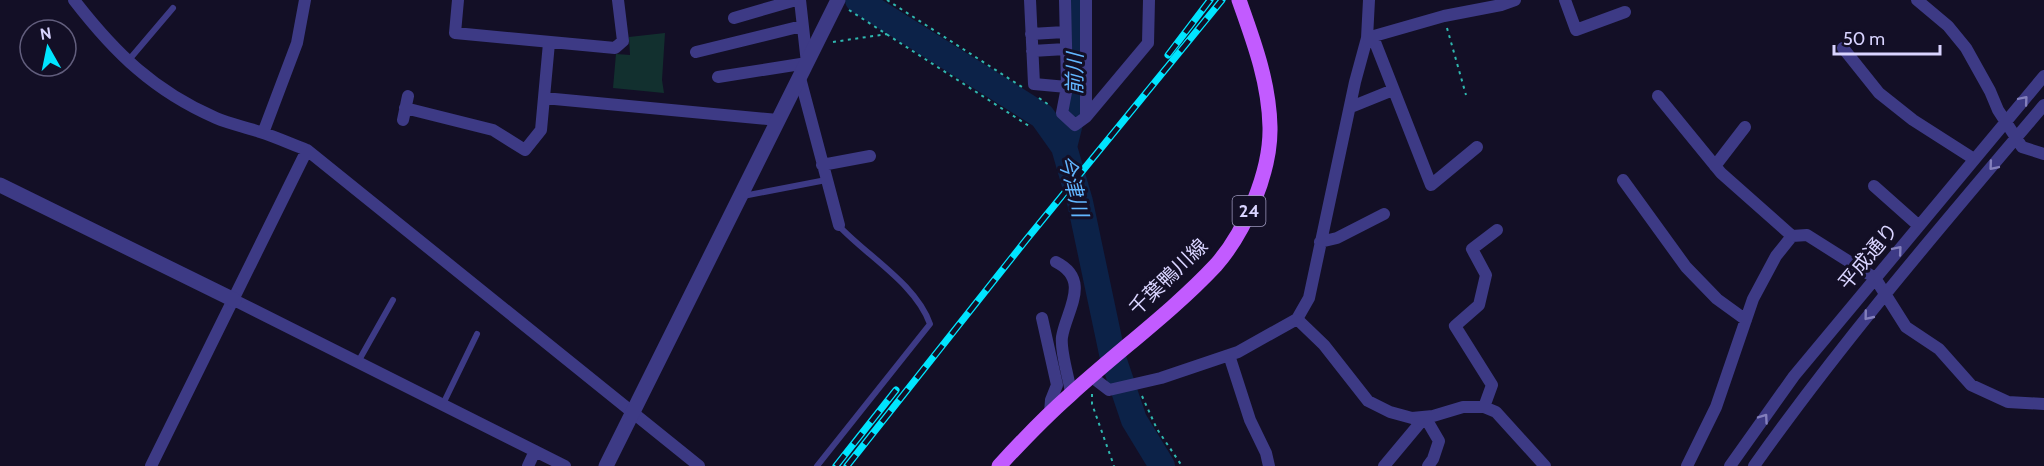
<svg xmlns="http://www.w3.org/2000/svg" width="2044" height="466" viewBox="0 0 2044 466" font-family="Cabin,'Noto Sans JP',sans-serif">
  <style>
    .green { fill: #12302f }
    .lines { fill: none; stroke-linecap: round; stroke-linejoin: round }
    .river { stroke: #0c2248; stroke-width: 26 }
    .path { stroke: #2fb8b0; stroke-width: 2; stroke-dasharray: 3 4.5; stroke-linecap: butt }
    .service { stroke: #3d3a85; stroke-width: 6 }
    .minor { stroke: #3d3a85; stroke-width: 12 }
    .tertiary { stroke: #3d3a85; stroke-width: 15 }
    .primary { stroke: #c25bff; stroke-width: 15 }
    .rail-casing { stroke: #00e5ff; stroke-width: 7 }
    .rail { stroke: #130f26; stroke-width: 4.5; stroke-dasharray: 14; stroke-linecap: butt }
    .oneway { stroke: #837fbc }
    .labels { text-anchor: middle; stroke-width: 6; stroke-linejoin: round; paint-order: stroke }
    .shield { fill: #130f26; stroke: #9e99be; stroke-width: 1.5 }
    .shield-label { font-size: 18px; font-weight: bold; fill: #d9d4ff }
    .street-label { font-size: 20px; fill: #d9d4ff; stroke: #130f26 }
    .water-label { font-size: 21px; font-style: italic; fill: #62b6ff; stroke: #130f26 }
  </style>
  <rect width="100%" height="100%" fill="#130f26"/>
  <!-- green -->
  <path class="green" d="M665,33L662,80L664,93L613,88L616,54L630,55L629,37Z"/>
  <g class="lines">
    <!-- river -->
    <path class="river" d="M858,0L1042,116L1064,147L1080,202L1113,358L1134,420L1162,466
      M1064,147L1074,107L1076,0"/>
    <!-- path -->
    <path class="path" d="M887,0L1022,87
      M849,10L1029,126
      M1447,28L1466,95
      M833,42L887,34
      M1039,98L1049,105
      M1092,394V404L1114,466
      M1142,396L1157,429L1182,466"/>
    <!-- service -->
    <path class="service" d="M128,61L173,8
      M743,196L826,180
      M358,362L393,300
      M443,404L477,334
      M817,466L930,324C916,284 867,256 839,226"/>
    <!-- minor -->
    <path class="minor" d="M74,0C115,53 154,91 216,118C230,124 246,127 260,132C276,137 291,144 307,150L699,466
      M458,0L455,33L615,48L623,41L618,0
      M1030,0L1034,84L1067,87
      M1065,0L1067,87L1062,113L1075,125L1086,117L1148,43L1149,0
      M1086,0V117
      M1565,0L1576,30L1625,12
      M1917,0L1948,26L1966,48L1990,91L1998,110L2022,147L2044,154
      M734,18L796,0
      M1031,34L1065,32
      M1373,37L1431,185L1477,147
      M1367,38L1444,16L1501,5L1515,0
      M1843,48L1879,93L1913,120L1974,159
      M1032,51L1066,49
      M696,52L802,26
      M718,77L807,63L800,0
      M800,78L839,225
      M1658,96L1721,173L1792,236
      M544,98L778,120
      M1351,107L1393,90
      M405,108L493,130L525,150L541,130L549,43
      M403,120L408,96
      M263,133L297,43L305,0
      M822,165L870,156
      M1715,166L1745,127
      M1623,180L1686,267L1717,299L1746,320
      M1874,186L1919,226
      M1320,242L1337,238L1384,214
      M1056,262C1092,280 1066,311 1062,337C1060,351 1069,378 1071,393
      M234,300L565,466
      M1042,318L1057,385L1051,400L1050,413
      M1297,319L1324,345L1368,401L1390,412L1412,418L1433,416L1463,407H1484L1496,412L1545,466
      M1229,355L1250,420L1266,453L1269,466
      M1092,377L1109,390L1161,378L1238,352L1297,319L1309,298L1355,82L1367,38L1369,0
      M1484,407L1492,385L1455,326L1479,305L1486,275L1472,249L1497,230
      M151,466L307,150
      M528,466L535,451
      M1384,466L1425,417L1439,441L1433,459L1428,466
      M1687,466L1716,407L1753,299L1776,256L1792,236L1807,235L1875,278L1906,327L1939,349L1971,385L2008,402L2044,404
      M1730,466L1794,376L2044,76
      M1754,466C1843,340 1944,223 2044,105"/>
    <!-- tertiary -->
    <path class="tertiary" d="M0,185L234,300
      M606,466L838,0"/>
    <!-- primary -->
    <path class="primary" d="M999,466C1022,441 1045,417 1070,395C1118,351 1172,312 1216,265C1245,232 1271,172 1270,127C1269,82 1254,42 1239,0"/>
    <defs>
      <path id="rail" d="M1168,55L1210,0
        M836,466L896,390
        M847,466L1026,240L1222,0"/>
    </defs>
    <!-- rail casing -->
    <use href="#rail" class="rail-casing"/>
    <!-- rail -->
    <use href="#rail" class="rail"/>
  </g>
  <!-- one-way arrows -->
  <defs><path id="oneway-chevron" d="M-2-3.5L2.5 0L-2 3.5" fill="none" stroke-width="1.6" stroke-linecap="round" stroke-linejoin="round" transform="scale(1.5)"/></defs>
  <g class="oneway">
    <use href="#oneway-chevron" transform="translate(2024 100) rotate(-50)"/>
    <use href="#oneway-chevron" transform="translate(1993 166) rotate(130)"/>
    <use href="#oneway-chevron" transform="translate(1898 250) rotate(-50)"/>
    <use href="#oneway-chevron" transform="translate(1868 316) rotate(129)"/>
    <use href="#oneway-chevron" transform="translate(1764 418) rotate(-55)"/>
  </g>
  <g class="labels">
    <!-- shield labels -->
    <rect class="shield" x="1232.5" y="196" width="33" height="30" rx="4.5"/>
    <g class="shield-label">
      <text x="1249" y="217">24</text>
    </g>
    <!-- street labels -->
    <g class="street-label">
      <text transform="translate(1868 256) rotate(-50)" y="7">平成通り</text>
      <text transform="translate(1168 277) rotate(-44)" y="7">千葉鴨川線</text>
    </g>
    <!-- water labels -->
    <g class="water-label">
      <text transform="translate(1075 74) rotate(-89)" y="7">前川</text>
      <text transform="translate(1073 186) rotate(76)" y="7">今津川</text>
    </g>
  </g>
  <!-- north arrow -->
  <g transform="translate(48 48) rotate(351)"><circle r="28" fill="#130f26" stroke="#625e7d" stroke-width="1.5"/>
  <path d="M0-4.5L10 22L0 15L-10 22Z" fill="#00e5ff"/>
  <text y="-9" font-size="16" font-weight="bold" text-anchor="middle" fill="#d9d4ff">N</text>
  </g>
  <!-- scale -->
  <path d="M1834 45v9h106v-9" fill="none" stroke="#d9d4ff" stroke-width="3"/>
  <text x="1843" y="45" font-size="18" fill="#d9d4ff" stroke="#130f26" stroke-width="4.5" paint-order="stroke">50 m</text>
</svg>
